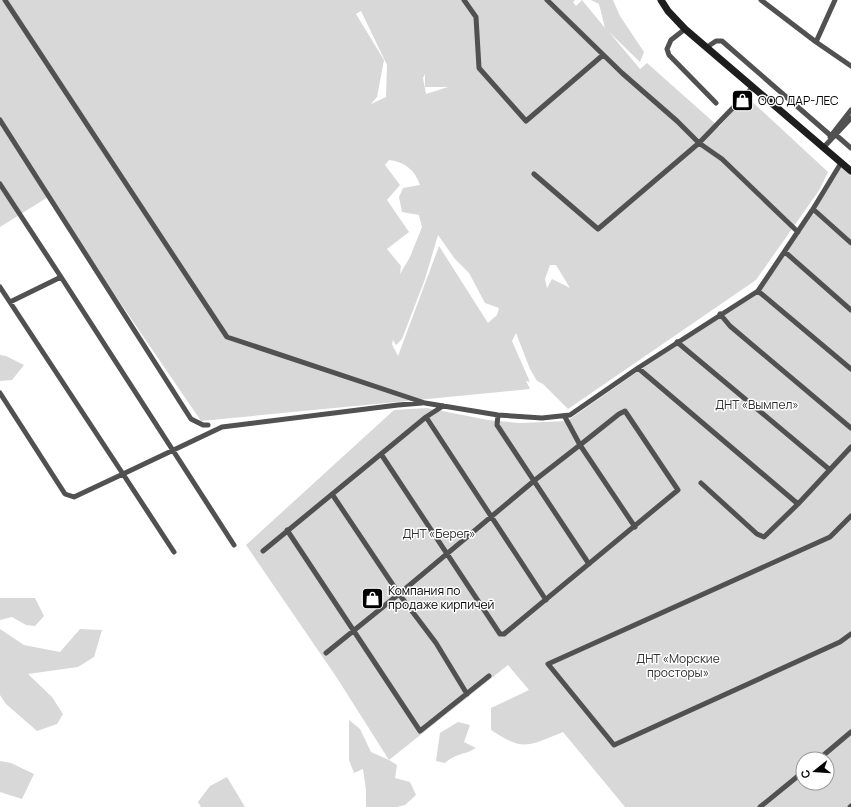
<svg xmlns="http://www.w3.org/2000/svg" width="851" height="807" viewBox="0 0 851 807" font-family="Manrope,sans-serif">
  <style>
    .green { fill: #d8d8d8; fill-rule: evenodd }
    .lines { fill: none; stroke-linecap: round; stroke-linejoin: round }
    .minor { stroke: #515151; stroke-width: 5 }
    .secondary { stroke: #1e1e1e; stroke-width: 7 }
    .labels { text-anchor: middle; stroke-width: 3; stroke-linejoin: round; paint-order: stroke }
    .poi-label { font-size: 12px; fill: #000; stroke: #fff; text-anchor: start }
    .park-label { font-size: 12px; fill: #2f2f2f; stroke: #fff }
  </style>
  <rect width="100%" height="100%" fill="#fff"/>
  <!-- green -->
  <path class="green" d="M0,0H575L573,2L576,6L582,0L605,28L599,4L591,0H613L620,16L644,52L640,62L609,32L640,69L647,63L719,127L746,96L828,172L820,189L756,280L568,409L543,384L537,381L530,369L516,333L512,341L530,382L526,381L530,389L201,421L48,197L0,227ZM361,11L387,65L386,97L371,104L377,97L384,60L356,14ZM425,74V87H448L426,94L423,78ZM389,160C405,162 415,170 420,185L403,188L399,197L402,212L419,215L422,227L410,257L400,274L401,266L387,249L409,232L387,200L400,185L385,165ZM438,235L455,259L469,273L485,303L499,308L497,315L488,323L439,246L398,356L392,344L393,340L396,345L402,339L425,279ZM550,265H556L570,288L552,279L547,288L545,279Z
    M841,167L851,176V807H625L563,732C528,746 524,752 491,730V708L529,690L508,665L389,760L397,765L395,778L410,782L416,795L405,805L397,807H366V790L363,769L354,773L349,760V720L360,729L371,752L389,760L337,678L246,545L394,410L427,408L488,420L520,423L567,421L637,372L761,290ZM803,759H827V783H803Z
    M0,355L6,356L24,365L12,380L0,381Z
    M0,598H35L44,616L35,626L26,625L12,617L0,620Z
    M0,629L24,645L60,652L80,629L102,630L94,657L78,667L28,674L52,697L63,714L57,724L37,731L6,704L0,695Z
    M458,722L470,725L464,742L476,748C463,756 458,752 445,763L436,761L440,733Z
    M0,761L11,763L34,774L22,799L0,792Z
    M227,777L245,807H201L198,802L210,786Z"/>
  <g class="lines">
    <!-- minor -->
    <path class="minor" d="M5,0L227,337L425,403L498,415L542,418L570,415L638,368L758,291L813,209L841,163
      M464,0L476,17L479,68L526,121L603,55
      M547,0L622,73L677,121L699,143L722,159L798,232
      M761,0L816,42L851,66
      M685,29L671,40L667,49L669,55L716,103
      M816,42L835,0
      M707,47L716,41H722L830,135
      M0,120L191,419L203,425H208
      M836,135L851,148
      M830,137L851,110
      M823,148L851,118
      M534,174L598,229L699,143L753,87
      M0,184L61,277
      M813,209L851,243
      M785,252L851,310
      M0,287L123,474L222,427L398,405L422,403
      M758,291L851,369
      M10,302L61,277L234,545
      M720,314L730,326L851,428
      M677,342L830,470
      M638,368L798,504
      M0,393L65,494L74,497L123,474L174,552
      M498,415L497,425L589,564
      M426,417L546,600
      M381,454L500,634H504L678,490L625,411L619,414L580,445L635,527
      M701,483L757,534L764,537L798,504L851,447
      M332,494L399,594L436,643L467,694
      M851,516L830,537L548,664L614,745L840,642L851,634
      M287,530L420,731L489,676
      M263,551L381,454L426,417L443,406
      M326,653L399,594L535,480L580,445L565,417
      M819,759L851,732
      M760,807L803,772
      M850,807L851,806"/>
    <!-- secondary -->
    <path class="secondary" d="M661,0L668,11L685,29L851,171"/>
  </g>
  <!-- icons -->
  <defs>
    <symbol id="shop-square" viewBox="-11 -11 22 22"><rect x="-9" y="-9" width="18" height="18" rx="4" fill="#000" stroke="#fff"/><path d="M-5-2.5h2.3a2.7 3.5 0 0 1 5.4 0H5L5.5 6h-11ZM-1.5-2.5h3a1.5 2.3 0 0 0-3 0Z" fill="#fff"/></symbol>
  </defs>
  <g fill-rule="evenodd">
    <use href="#shop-square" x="730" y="88" width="25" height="25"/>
    <use href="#shop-square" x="360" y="586" width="25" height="25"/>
  </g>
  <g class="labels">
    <!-- poi labels -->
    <g class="poi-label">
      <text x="758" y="105">ООО ДАР-ЛЕС</text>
      <text x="388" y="595">Компания по<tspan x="388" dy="14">продаже кирпичей</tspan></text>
    </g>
    <!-- park labels -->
    <g class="park-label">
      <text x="757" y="409">ДНТ «Вымпел»</text>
      <text x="439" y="538">ДНТ «Берег»</text>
      <text x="678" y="663">ДНТ «Морские<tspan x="678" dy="14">просторы»</tspan></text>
    </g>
  </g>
  <!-- north arrow -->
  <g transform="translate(815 771) rotate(253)"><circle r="19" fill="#ffffff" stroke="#999999"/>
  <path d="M0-3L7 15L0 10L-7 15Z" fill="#000000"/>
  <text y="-6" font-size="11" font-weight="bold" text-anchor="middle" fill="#000000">С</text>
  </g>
</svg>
